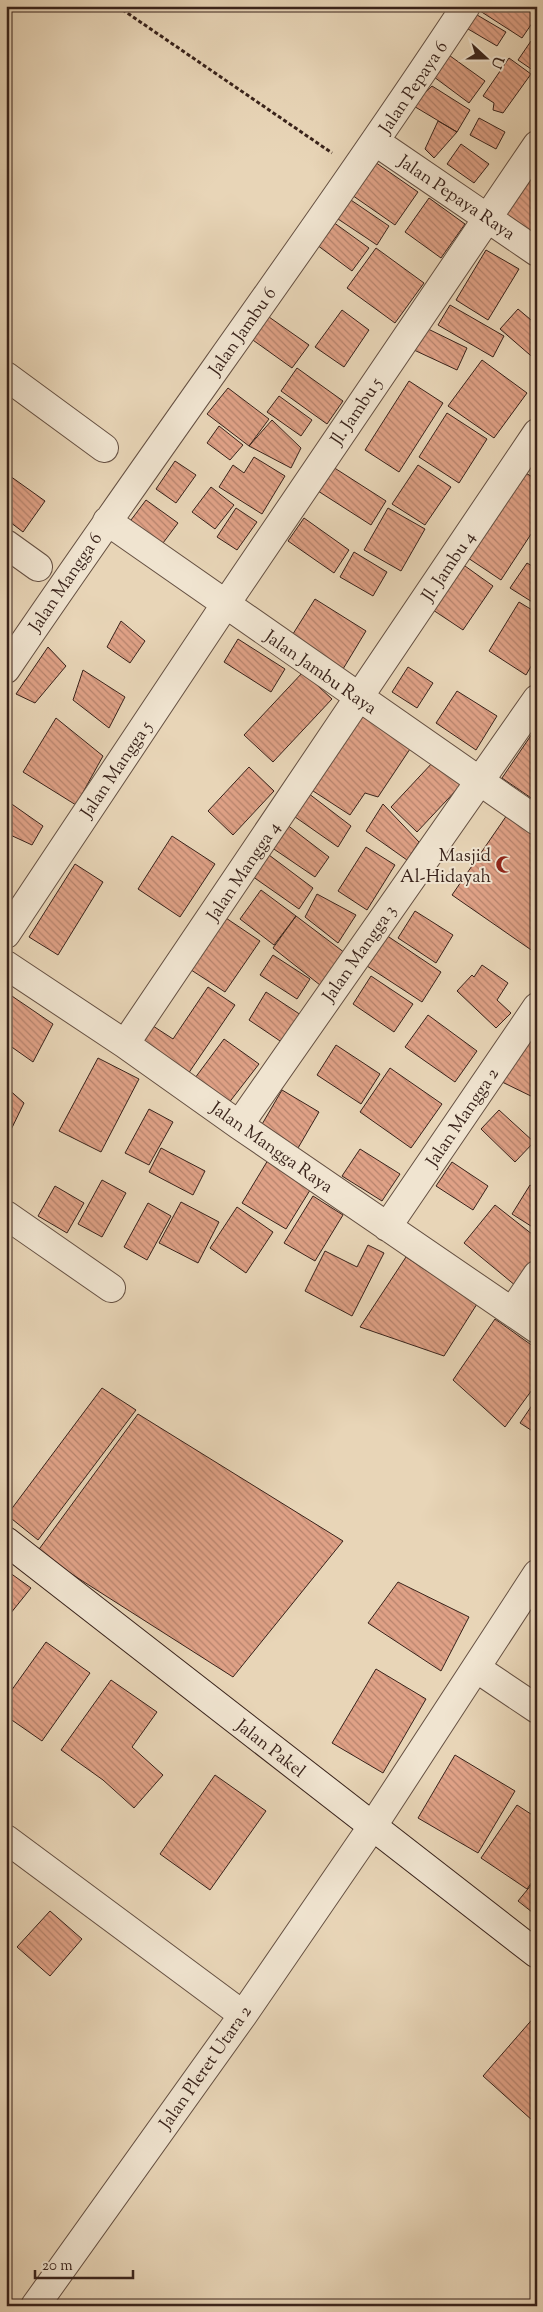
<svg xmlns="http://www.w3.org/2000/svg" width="543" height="2312" viewBox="0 0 543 2312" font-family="'Sorts Mill Goudy',serif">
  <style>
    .building { fill: url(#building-back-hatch); stroke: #39231b }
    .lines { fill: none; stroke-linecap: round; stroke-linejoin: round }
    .street-casing { stroke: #655042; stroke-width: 30 }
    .secondary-casing { stroke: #39231b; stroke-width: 30 }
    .path { stroke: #39231b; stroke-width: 3; stroke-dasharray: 4 2.5; stroke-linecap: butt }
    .street { stroke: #f0e4d0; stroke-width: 28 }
    .secondary { stroke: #f0e4d0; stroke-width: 28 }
    .labels { text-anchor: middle; stroke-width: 4; stroke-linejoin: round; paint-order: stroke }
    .street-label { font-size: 18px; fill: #39231b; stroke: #f0e4d0 }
    .poi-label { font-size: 18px; fill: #39231b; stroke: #f0e4d0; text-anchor: end }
  </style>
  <defs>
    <pattern id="building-back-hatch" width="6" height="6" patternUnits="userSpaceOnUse" patternTransform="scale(1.25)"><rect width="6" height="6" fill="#dfa186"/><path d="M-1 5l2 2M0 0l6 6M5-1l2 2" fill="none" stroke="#b6836d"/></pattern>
  </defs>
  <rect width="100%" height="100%" fill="#e8d5b7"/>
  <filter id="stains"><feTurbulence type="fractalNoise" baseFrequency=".004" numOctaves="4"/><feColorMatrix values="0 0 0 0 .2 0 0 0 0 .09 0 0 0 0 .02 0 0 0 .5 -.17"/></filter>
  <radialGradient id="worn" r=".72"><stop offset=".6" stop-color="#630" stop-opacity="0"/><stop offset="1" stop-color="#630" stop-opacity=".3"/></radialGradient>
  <!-- building -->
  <path class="building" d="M479,6H532L537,10V16L522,38L477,9Z
    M472,12L506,32L497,46L463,26Z
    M531,41L537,45V73L518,60Z
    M446,53L485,81L469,103L430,74Z
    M509,58L531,74L503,113L493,110L494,103L483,96Z
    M432,86L470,110L457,132L412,105Z
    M479,118L505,132L496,149L470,135Z
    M438,121L457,132L434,158L425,149Z
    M461,144L489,164L474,183L447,164Z
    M372,160L418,192L395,225L349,193Z
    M537,167V235L504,214Z
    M345,196L389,226L377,245L332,215Z
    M429,198L465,224L441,258L405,232Z
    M333,222L369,248L352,271L317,245Z
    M376,248L424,283L395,323L347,288Z
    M486,250L519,269L488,320L456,300Z
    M450,305L504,336L493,357L438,325Z
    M518,309L537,325V361L500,329Z
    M259,310L309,345L292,368L243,333Z
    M342,310L369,330L344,367L315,347Z
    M424,327L467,348L457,370L414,350Z
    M482,360L527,393L494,438L448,406Z
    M297,368L343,401L327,424L281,391Z
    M409,381L443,403L399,472L365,450Z
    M228,388L269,419L249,446L207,414Z
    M279,396L312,420L301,436L267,412Z
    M447,413L487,439L459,483L419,457Z
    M272,420L301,448L291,468L249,446Z
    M219,426L243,445L230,460L207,443Z
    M254,457L285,476L262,514L219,487L233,465L244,473Z
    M175,461L196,475L176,503L156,489Z
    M418,465L451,487L425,525L392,504Z
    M333,467L386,501L371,525L318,491Z
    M521,470L537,480V525L501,580L465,556Z
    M10,476L45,501L23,532L6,519V481Z
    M211,487L234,505L215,529L192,512Z
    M146,500L178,523L160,547L128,524Z
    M236,508L257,522L237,550L217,537Z
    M388,508L425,529L401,571L364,550Z
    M304,518L349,550L334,573L288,541Z
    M354,552L387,572L373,596L340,577Z
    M458,561L493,586L463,630L427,606Z
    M527,563L537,569V605L510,588Z
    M315,599L366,631L343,669L291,637Z
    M519,602L537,613V656L526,675L489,651Z
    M121,621L145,641L130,663L107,647Z
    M238,639L285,669L271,692L224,662Z
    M48,647L66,666L35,703L16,694Z
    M408,667L433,683L417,708L392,692Z
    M83,670L125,697L109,728L73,700Z
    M303,672L332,699L273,762L244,735Z
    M457,691L497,716L476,750L436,723Z
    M360,712L412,746L378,797L365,793L350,815L310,789Z
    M56,718L103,756L76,805L23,772Z
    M534,731L537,733V802L502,778Z
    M434,761L461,785L417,832L391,807Z
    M249,767L274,791L233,835L208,811Z
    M304,790L351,826L338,847L288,812Z
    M6,800L43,826L32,845L6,833Z
    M383,804L419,842L407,860L366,831Z
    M507,815L537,835V954L452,895Z
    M282,821L329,857L315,877L265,843Z
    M172,836L215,864L180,917L138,889Z
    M366,847L395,865L367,910L338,891Z
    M265,852L313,888L299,909L249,874Z
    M75,864L103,882L58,955L29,937Z
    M261,890L296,916L274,945L240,919Z
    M317,894L356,915L338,943L305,917Z
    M415,911L453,935L436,963L398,938Z
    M220,914L260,941L225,992L185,966Z
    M296,916L345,953L320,985L273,948Z
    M386,935L441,972L422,1002L367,966Z
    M273,955L310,979L297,999L260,975Z
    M482,965L508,983L497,1000L511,1013L496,1028L457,991L472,975L474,977Z
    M371,976L413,1004L394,1032L353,1004Z
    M208,987L235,1005L188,1074L139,1040L150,1024L173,1039Z
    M6,992L53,1024L33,1062L6,1043Z
    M266,992L304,1017L286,1045L249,1020Z
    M428,1015L477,1051L455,1082L405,1047Z
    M532,1036L537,1039V1099L500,1081Z
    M224,1039L259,1064L228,1104L195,1078Z
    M336,1045L380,1074L361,1104L317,1075Z
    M98,1058L139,1079L101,1152L59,1131Z
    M390,1068L442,1104L411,1148L360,1112Z
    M6,1087L24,1103L6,1140Z
    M282,1090L319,1112L298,1148L261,1126Z
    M149,1109L173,1122L149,1165L125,1153Z
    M499,1110L534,1142L515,1162L481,1129Z
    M161,1148L205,1171L193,1195L149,1172Z
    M360,1149L400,1174L382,1201L342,1176Z
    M268,1160L312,1187L286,1229L242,1203Z
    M452,1162L488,1186L473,1210L436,1186Z
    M102,1180L126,1193L102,1237L78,1224Z
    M530,1185L537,1190V1224L534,1228L512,1214Z
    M55,1186L84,1203L67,1233L38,1216Z
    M313,1196L343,1215L315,1261L284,1243Z
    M181,1202L219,1222L198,1263L159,1243Z
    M148,1203L171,1216L147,1260L124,1247Z
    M495,1205L537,1238V1261L516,1286L464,1243Z
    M237,1207L273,1232L246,1273L210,1248Z
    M368,1245L384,1253L352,1316L305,1291L325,1251L357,1267Z
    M406,1257L477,1304L444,1356L360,1327Z
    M495,1319L537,1349V1383L505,1427L453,1380Z
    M102,1388L136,1410L38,1540L7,1515Z
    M537,1398V1434L520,1423Z
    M138,1414L343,1541L233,1677L37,1552Z
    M6,1570L31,1588L6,1619Z
    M398,1582L469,1617L441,1671L368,1623Z
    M46,1642L90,1673L42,1741L6,1716V1698Z
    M376,1669L426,1699L383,1773L332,1743Z
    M111,1680L157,1712L132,1747L163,1775L134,1808L103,1780L61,1750Z
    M455,1755L515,1791L478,1853L418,1818Z
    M215,1775L266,1811L210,1890L160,1854Z
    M517,1805L537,1818V1875L527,1889L481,1858Z
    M537,1878V1916L518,1901Z
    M50,1911L82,1939L50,1976L17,1947Z
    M536,2015L537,2117L533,2121L483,2076Z"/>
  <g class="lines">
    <defs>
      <path id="street" d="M376,142L537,252
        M6,376L104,448
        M107,521L537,821
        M6,544L38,567
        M6,669C157,446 318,230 466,6
        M6,934L225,605L537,145
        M6,965L125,1044L239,1125L537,1329
        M125,1044L537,433
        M239,1125L537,699
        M6,1215L111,1288
        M387,1227L537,1007
        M512,1312L537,1275
        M476,1668L537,1709
        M6,1839L243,2015
        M35,2306L243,2015L372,1827L537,1574"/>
      <path id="secondary" d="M6,1541L537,1954"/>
    </defs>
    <!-- street casing -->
    <use href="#street" class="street-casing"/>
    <!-- secondary casing -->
    <use href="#secondary" class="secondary-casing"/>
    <!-- path -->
    <path class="path" d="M117,6L332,153"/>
    <!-- street -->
    <use href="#street" class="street"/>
    <!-- secondary -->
    <use href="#secondary" class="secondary"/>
  </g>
  <!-- icons -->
  <defs>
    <symbol id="mosque-bare" viewBox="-9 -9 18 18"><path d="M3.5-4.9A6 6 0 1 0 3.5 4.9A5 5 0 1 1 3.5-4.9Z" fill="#8f2418" stroke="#f0e4d0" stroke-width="2.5" paint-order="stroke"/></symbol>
  </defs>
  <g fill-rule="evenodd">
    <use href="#mosque-bare" x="492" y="852" width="25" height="25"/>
  </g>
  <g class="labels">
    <!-- street labels -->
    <g class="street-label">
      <text transform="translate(413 87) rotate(-56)" y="6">Jalan Pepaya 6</text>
      <text transform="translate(457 197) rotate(34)" y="6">Jalan Pepaya Raya</text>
      <text transform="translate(242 331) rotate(-55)" y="6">Jalan Jambu 6</text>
      <text transform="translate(356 411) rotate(-56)" y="6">Jl. Jambu 5</text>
      <text transform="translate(448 566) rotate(-56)" y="6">Jl. Jambu 4</text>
      <text transform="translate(65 582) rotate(-56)" y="6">Jalan Mangga 6</text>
      <text transform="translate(321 672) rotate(35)" y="6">Jalan Jambu Raya</text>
      <text transform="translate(116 769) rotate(-56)" y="6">Jalan Mangga 5</text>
      <text transform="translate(243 871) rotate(-56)" y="6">Jalan Mangga 4</text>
      <text transform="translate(359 953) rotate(-55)" y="6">Jalan Mangga 3</text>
      <text transform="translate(462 1117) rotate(-56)" y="6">Jalan Mangga 2</text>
      <text transform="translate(272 1147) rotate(35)" y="6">Jalan Mangga Raya</text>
      <text transform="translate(271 1748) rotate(38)" y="6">Jalan Pakel</text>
      <text transform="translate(205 2067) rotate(-55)" y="6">Jalan Pleret Utara 2</text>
    </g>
    <!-- poi labels -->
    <g class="poi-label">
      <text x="491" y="861">Masjid<tspan x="491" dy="21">Al-Hidayah</tspan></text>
    </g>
  </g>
  <!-- margin -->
  <rect width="543" height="2312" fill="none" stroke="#e8d5b7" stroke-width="25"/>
  <rect x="8" y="8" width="528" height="2297" fill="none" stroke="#39231b" stroke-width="2.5"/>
  <rect x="12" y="12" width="518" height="2287" fill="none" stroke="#39231b"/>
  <!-- north arrow -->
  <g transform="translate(486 58) rotate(111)" stroke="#f0e4d0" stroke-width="4" paint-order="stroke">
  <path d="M0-4L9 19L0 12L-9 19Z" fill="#39231b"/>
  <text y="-8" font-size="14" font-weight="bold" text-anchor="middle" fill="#39231b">U</text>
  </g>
  <!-- scale -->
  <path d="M35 2270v8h98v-8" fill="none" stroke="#39231b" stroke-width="2.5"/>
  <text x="42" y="2270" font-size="15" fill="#39231b" stroke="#f0e4d0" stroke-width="4" paint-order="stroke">20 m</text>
  <rect width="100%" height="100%" filter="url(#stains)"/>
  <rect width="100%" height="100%" fill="url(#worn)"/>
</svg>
